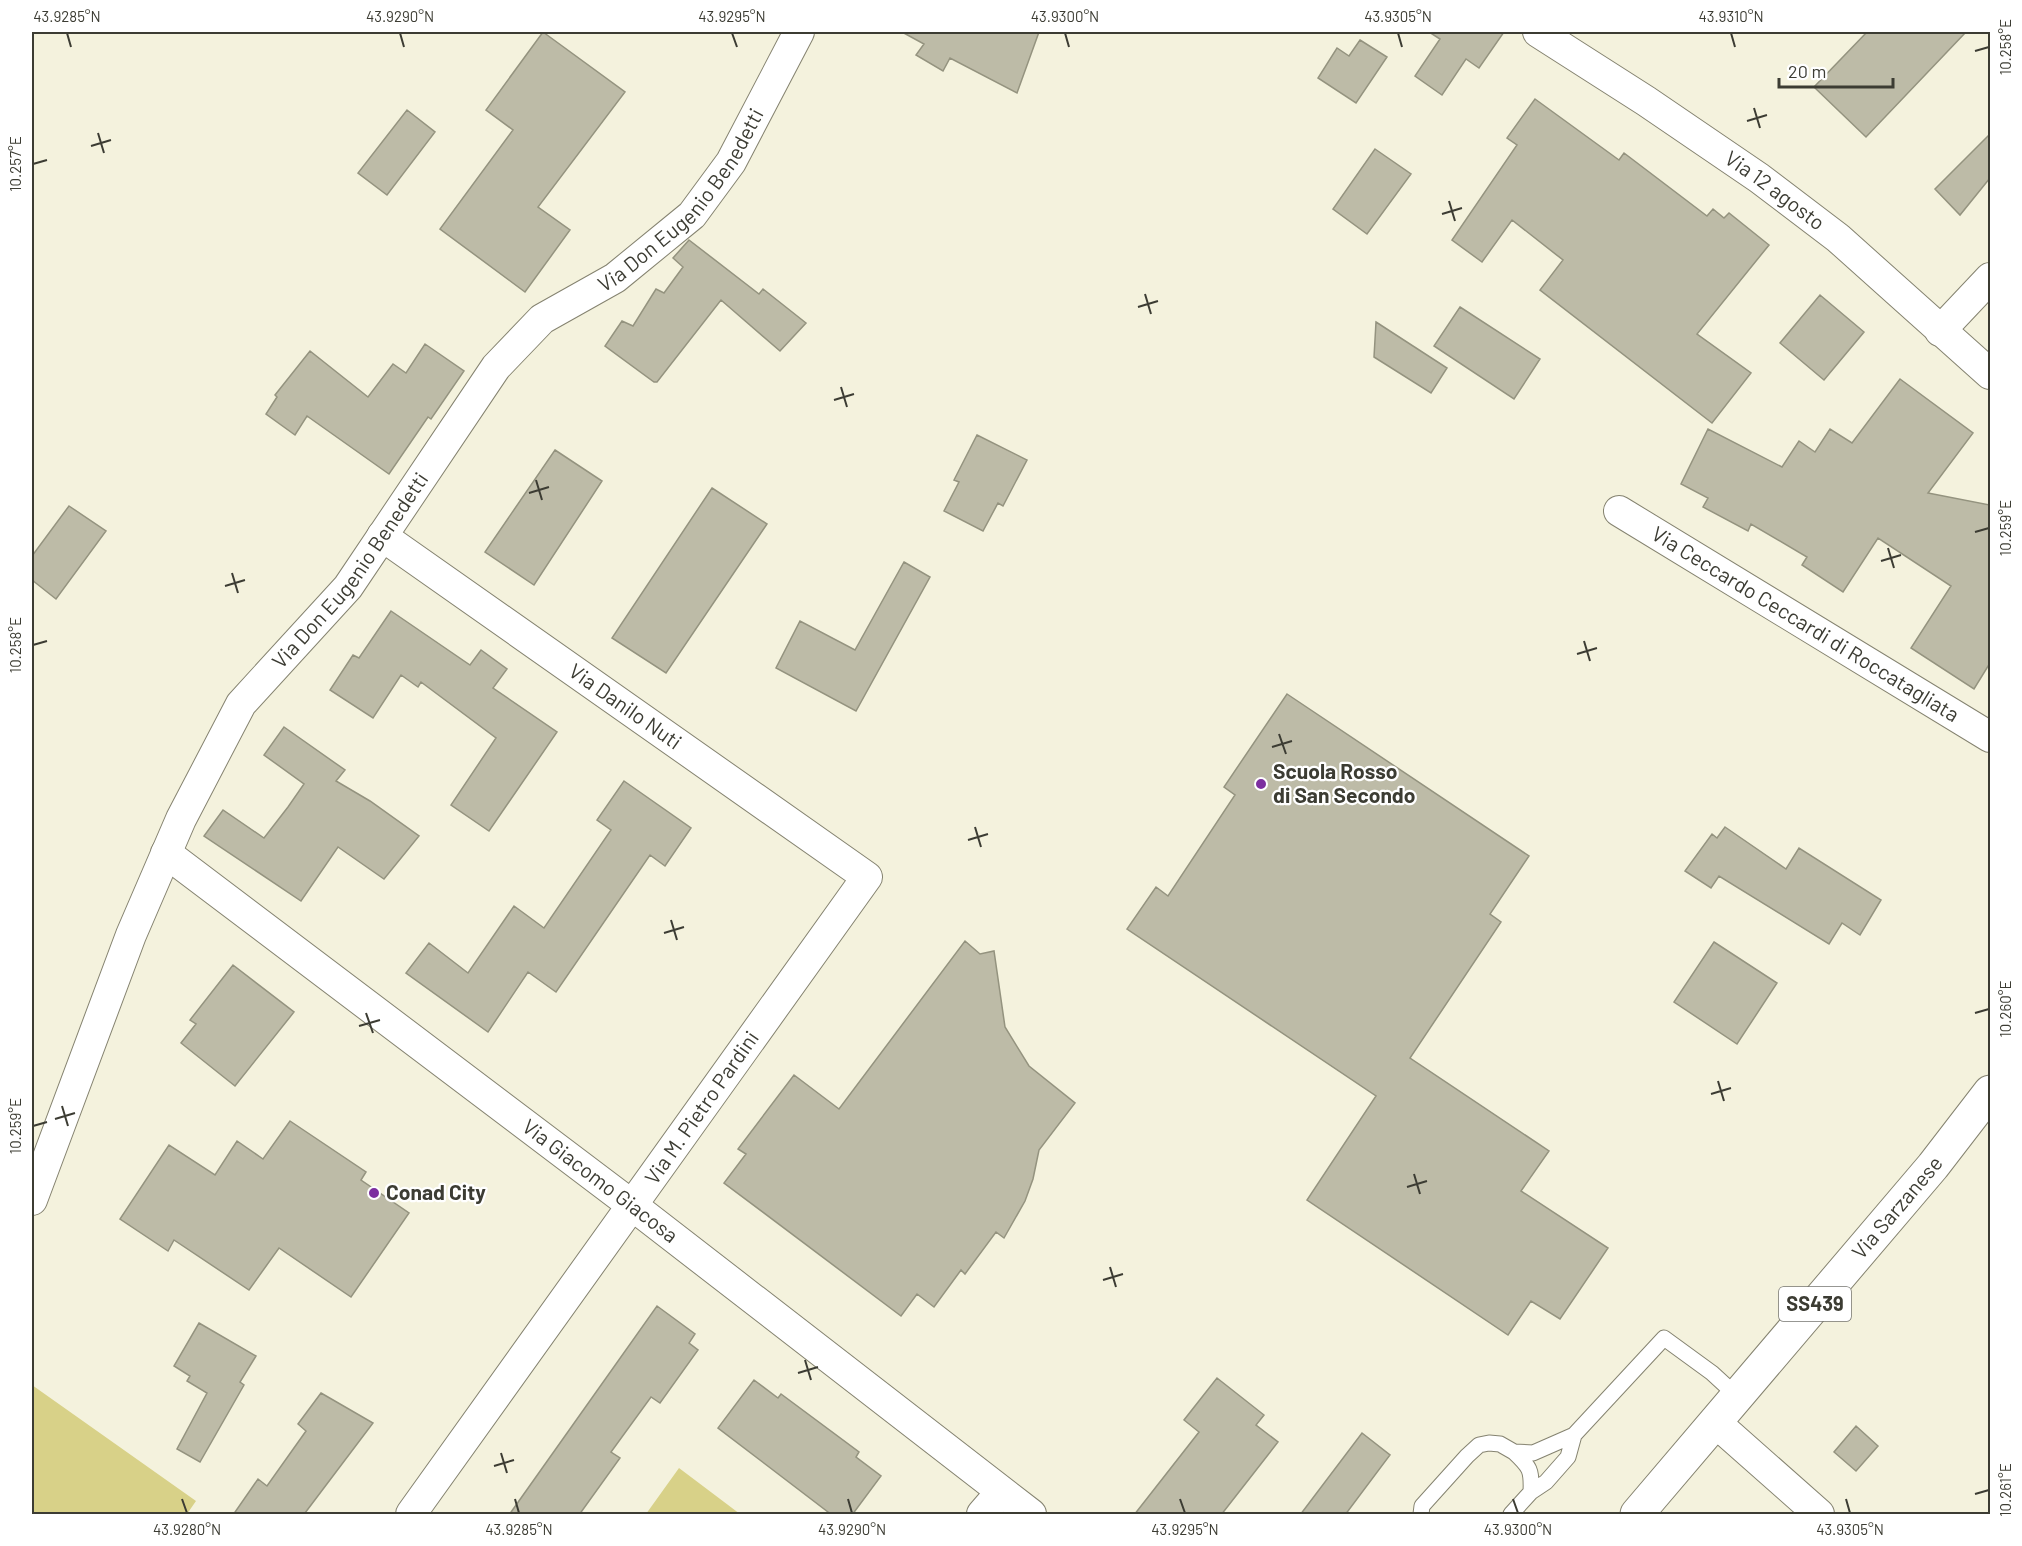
<svg xmlns="http://www.w3.org/2000/svg" width="2022" height="1546" viewBox="0 0 2022 1546" font-family="Barlow,sans-serif">
  <style>
    .green { fill: #d8d188 }
    .building { fill: #bdbba7; stroke: #94937f; stroke-width: 1.5 }
    .lines { fill: none; stroke-linecap: round; stroke-linejoin: round }
    .lane-casing { stroke: #858370; stroke-width: 17 }
    .street-casing { stroke: #858370; stroke-width: 32 }
    .primary-casing { stroke: #858370; stroke-width: 35 }
    .lane { stroke: #fff; stroke-width: 15 }
    .street { stroke: #fff; stroke-width: 30 }
    .primary { stroke: #fff; stroke-width: 33 }
    .ticks { fill: none; stroke: #3c3c33; stroke-width: 2 }
    .poi-dot { fill: #7c2e9f; stroke: #fff; stroke-width: 2 }
    .labels { text-anchor: middle; stroke-width: 4.5; stroke-linejoin: round; paint-order: stroke }
    .shield { fill: #fff; stroke: #767670; stroke-width: 1.5 }
    .shield-label { font-size: 20px; font-weight: bold; fill: #3c3c33 }
    .street-label { font-size: 21px; fill: #3c3c33; stroke: #fff }
    .poi-label { font-size: 21px; font-weight: bold; fill: #3c3c33; stroke: #fff; text-anchor: start }
    .neatline { fill: none; stroke: #3c3c33; stroke-width: 2 }
    .ticks-label { font-size: 15px; text-anchor: middle; fill: #3c3c33 }
  </style>
  <rect width="100%" height="100%" fill="#f4f2dd"/>
  <!-- green -->
  <path class="green" d="M32,1385L196,1501L187,1514H32Z
    M679,1468L740,1514H646Z"/>
  <!-- building -->
  <path class="building" d="M543,32L625,92L538,207L570,230L525,292L440,229L513,130L486,110Z
    M902,32H1039L1017,93L950,58L943,71L916,55L924,44Z
    M1429,32H1504L1479,68L1466,59L1442,95L1415,76L1440,39Z
    M1867,32H1966L1866,137L1814,87Z
    M1360,40L1387,57L1356,103L1318,78L1337,48L1349,56Z
    M1535,99L1619,160L1624,153L1707,216L1713,209L1724,218L1729,213L1769,245L1697,334L1751,373L1712,423L1540,290L1563,260L1512,220L1482,262L1452,240L1517,145L1507,138Z
    M407,110L435,132L387,195L358,173Z
    M1990,134V178L1960,215L1935,189Z
    M1375,149L1411,174L1367,234L1333,209Z
    M689,240L759,294L763,289L806,323L780,351L721,300L657,382H654L605,346L622,321L633,326L656,289L664,293L683,267L673,258Z
    M1820,295L1864,332L1824,380L1780,343Z
    M1460,307L1540,359L1514,399L1434,346Z
    M1376,322L1447,368L1431,393L1374,357Z
    M425,344L464,371L431,419L428,417L389,474L307,416L295,435L266,414L277,397L275,395L310,351L368,397L393,364L406,373Z
    M1900,379L1973,433L1928,493L1990,505V663L1974,689L1911,648L1951,586L1878,538L1843,592L1802,565L1807,557L1751,524L1748,531L1703,507L1708,498L1681,484L1708,429L1782,467L1799,441L1815,452L1830,429L1852,443Z
    M977,435L1027,460L1003,506L998,503L983,531L944,511L959,482L954,480Z
    M555,450L602,481L534,585L485,552Z
    M712,488L767,524L666,673L612,638Z
    M69,506L106,531L56,599L32,580V556Z
    M904,562L930,577L856,711L776,668L800,621L855,650Z
    M391,611L470,665L481,650L507,669L493,688L557,732L489,831L451,805L496,738L421,682L418,687L401,675L373,718L330,690L353,655L359,658Z
    M1287,694L1529,856L1490,914L1501,922L1410,1058L1549,1151L1521,1191L1608,1248L1560,1319L1531,1301L1508,1335L1307,1200L1376,1096L1127,929L1156,887L1168,896L1235,795L1224,787Z
    M284,727L345,770L336,781L370,801L419,836L384,879L338,847L301,901L204,836L223,810L264,838L288,807L304,784L264,755Z
    M624,781L691,828L665,866L650,855L556,992L528,972L488,1032L406,973L429,943L468,973L514,906L544,928L611,830L597,820Z
    M1725,827L1786,869L1799,848L1881,900L1860,935L1842,923L1829,944L1719,876L1711,888L1685,871L1712,834L1717,838Z
    M965,941L980,954L994,951L1005,1027L1029,1066L1075,1103L1039,1150L1033,1179L1025,1201L1004,1238L996,1232L965,1274L961,1270L934,1307L917,1294L901,1316L724,1183L746,1154L738,1149L794,1075L839,1109Z
    M1714,942L1777,983L1737,1044L1674,1002Z
    M233,965L294,1012L235,1086L181,1043L196,1024L190,1020Z
    M290,1121L366,1172L361,1180L409,1213L351,1297L279,1248L249,1290L174,1240L168,1251L120,1219L169,1145L215,1175L237,1141L263,1159Z
    M657,1306L695,1334L689,1343L698,1350L660,1403L651,1397L611,1452L620,1458L579,1515H509Z
    M199,1323L256,1356L240,1382L244,1385L200,1462L177,1449L207,1393L187,1381L190,1376L174,1366Z
    M1217,1378L1264,1415L1256,1425L1278,1442L1221,1515H1134L1199,1432L1184,1420Z
    M754,1380L778,1398L781,1394L859,1452L856,1457L881,1476L852,1515H832L718,1428Z
    M321,1393L373,1423L305,1513L307,1515H233L258,1479L267,1486L306,1431L298,1424Z
    M1856,1426L1878,1446L1856,1471L1834,1452Z
    M1362,1433L1390,1455L1345,1515H1300Z"/>
  <g class="lines">
    <defs>
      <path id="lane" d="M1514,1452C1530,1467 1532,1470 1531,1492
        M1421,1514L1422,1506L1467,1456L1479,1445L1489,1443L1500,1444L1514,1452L1533,1453L1574,1435L1664,1338L1712,1373L1737,1396
        M1511,1514L1531,1492L1546,1482L1568,1457L1574,1435"/>
      <g id="street">
        <path id="s1" d="M1538,32L1646,101L1759,178L1838,238L1990,374"/>
        <path d="M1940,331L1990,278"/>
        <path id="s2" d="M1619,511L1990,737"/>
        <path id="s3" d="M382,536L867,877L411,1514"/>
        <path id="s4" d="M166,853L633,1206L1031,1514"/>
        <path id="s5" d="M32,1200L131,935L181,819L241,704L348,587L496,367L542,319L615,278L692,215L731,162L799,32"/>
        <path d="M1715,1422L1819,1514"/>
        <path d="M982,1514L1001,1492"/>
      </g>
      <g id="primary">
        <path id="s6" d="M1637,1514L1933,1166L1990,1092"/>
      </g>
    </defs>
    <!-- lane casing -->
    <use href="#lane" class="lane-casing"/>
    <!-- street casing -->
    <use href="#street" class="street-casing"/>
    <!-- primary casing -->
    <use href="#primary" class="primary-casing"/>
    <!-- lane -->
    <use href="#lane" class="lane"/>
    <!-- street -->
    <use href="#street" class="street"/>
    <!-- primary -->
    <use href="#primary" class="primary"/>
  </g>
  <!-- ticks -->
  <path class="ticks" d="M67,33L71,47M400,33L404,47M732,33L737,47M1065,33L1069,47M1398,33L1402,47M1731,33L1735,47M1975,51L1989,47M1754,108L1760,128M1747,121L1767,115M98,133L104,153M91,146L111,140M33,164L47,160M1449,201L1455,221M1442,214L1462,208M1145,294L1151,314M1138,307L1158,301M841,387L847,407M834,400L854,394M536,480L542,500M529,493L549,487M1975,532L1989,528M1888,548L1894,568M1881,561L1901,555M232,573L238,593M225,586L245,580M1584,641L1590,661M33,645L47,641M1577,654L1597,648M1279,734L1286,754M1272,747L1292,741M975,827L981,847M968,840L988,834M671,920L677,940M664,933L684,927M366,1013L373,1033M1975,1013L1989,1009M359,1026L380,1020M1718,1081L1724,1101M1711,1094L1731,1088M62,1106L68,1126M55,1119L75,1113M33,1126L47,1122M1414,1174L1420,1194M1407,1187L1427,1181M1110,1267L1116,1287M1103,1280L1123,1274M805,1360L811,1380M798,1373L818,1367M501,1453L507,1473M494,1466L514,1460M1975,1494L1989,1490M182,1499L187,1513M515,1499L519,1513M848,1499L852,1513M1180,1499L1185,1513M1513,1499L1518,1513M1846,1499L1850,1513"/>
  <!-- markers -->
  <g class="poi-dot">
    <circle cx="1261" cy="784" r="6"/>
    <circle cx="374" cy="1193" r="6"/>
  </g>
  <g class="labels">
    <!-- shield labels -->
    <rect class="shield" x="1779" y="1287" width="72" height="34" rx="4.5"/>
    <g class="shield-label">
      <text x="1815" y="1311">SS439</text>
    </g>
    <!-- street labels -->
    <g class="street-label">
      <text dy="7" stroke="none"><textPath href="#s1" startOffset="285">Via 12 agosto</textPath></text>
      <text dy="7" stroke="none"><textPath href="#s5" startOffset="1216">Via Don Eugenio Benedetti</textPath></text>
      <text dy="7" stroke="none"><textPath href="#s5" startOffset="712">Via Don Eugenio Benedetti</textPath></text>
      <text dy="7" stroke="none"><textPath href="#s2" startOffset="218">Via Ceccardo Ceccardi di Roccatagliata</textPath></text>
      <text dy="7" stroke="none"><textPath href="#s3" startOffset="297">Via Danilo Nuti</textPath></text>
      <text transform="translate(702 1108) rotate(-55)" y="7">Via M. Pietro Pardini</text>
      <text dy="7" stroke="none"><textPath href="#s4" startOffset="544">Via Giacomo Giacosa</textPath></text>
      <text dy="7" stroke="none"><textPath href="#s6" startOffset="402">Via Sarzanese</textPath></text>
    </g>
    <!-- poi labels -->
    <g class="poi-label">
      <text x="1273" y="779">Scuola Rosso<tspan x="1273" dy="24">di San Secondo</tspan></text>
      <text x="386" y="1200">Conad City</text>
    </g>
  </g>
  <!-- border -->
  <rect width="2022" height="1546" fill="none" stroke="#ffffff" stroke-width="66"/>
  <!-- scale -->
  <path d="M1779 78v9h114v-9" fill="none" stroke="#3c3c33" stroke-width="3"/>
  <text x="1788" y="78" font-size="18" fill="#3c3c33" stroke="#ffffff" stroke-width="4.5" paint-order="stroke">20 m</text>
  <rect x="33" y="33" width="1956" height="1480" class="neatline"/>
  <g class="ticks-label">
    <text x="67" y="22">43.9285°N</text>
    <text x="400" y="22">43.9290°N</text>
    <text x="732" y="22">43.9295°N</text>
    <text x="1065" y="22">43.9300°N</text>
    <text x="1398" y="22">43.9305°N</text>
    <text x="1731" y="22">43.9310°N</text>
    <text transform="translate(2006 47) rotate(-90)" y="5">10.258°E</text>
    <text transform="translate(16 164) rotate(-90)" y="5">10.257°E</text>
    <text transform="translate(2006 528) rotate(-90)" y="5">10.259°E</text>
    <text transform="translate(16 645) rotate(-90)" y="5">10.258°E</text>
    <text transform="translate(2006 1009) rotate(-90)" y="5">10.260°E</text>
    <text transform="translate(16 1126) rotate(-90)" y="5">10.259°E</text>
    <text transform="translate(2006 1490) rotate(-90)" y="5">10.261°E</text>
    <text x="187" y="1535">43.9280°N</text>
    <text x="519" y="1535">43.9285°N</text>
    <text x="852" y="1535">43.9290°N</text>
    <text x="1185" y="1535">43.9295°N</text>
    <text x="1518" y="1535">43.9300°N</text>
    <text x="1850" y="1535">43.9305°N</text>
  </g>
</svg>
